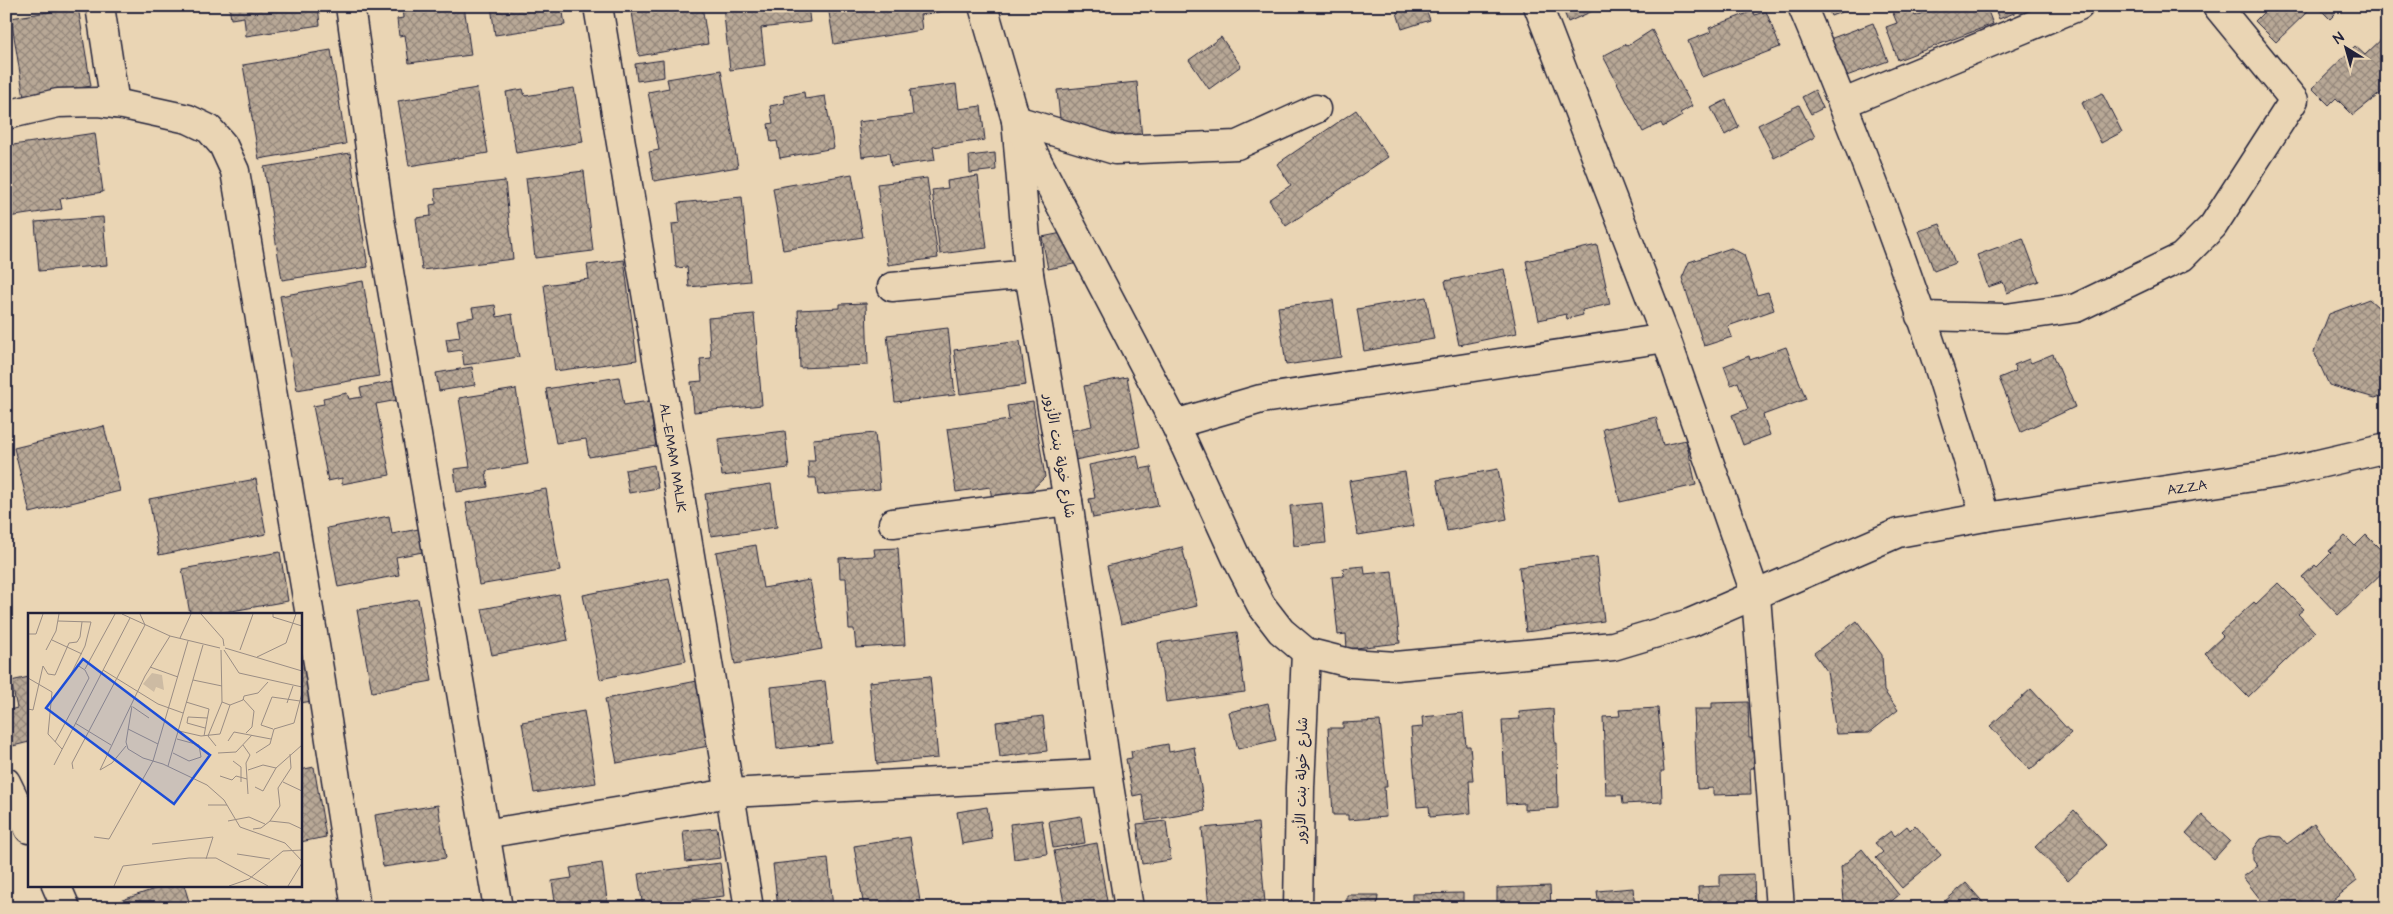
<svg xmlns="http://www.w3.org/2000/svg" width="2393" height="914" viewBox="0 0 2393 914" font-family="'Architects Daughter','Playpen Sans Arabic',sans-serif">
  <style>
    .building { fill: url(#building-cross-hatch); stroke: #22223b }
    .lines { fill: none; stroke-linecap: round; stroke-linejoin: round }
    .street-casing { stroke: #22223b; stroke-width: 31 }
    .secondary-casing { stroke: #22223b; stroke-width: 31 }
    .street { stroke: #ead5b4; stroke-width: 28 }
    .secondary { stroke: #ead5b4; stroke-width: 28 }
    .labels { text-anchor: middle; stroke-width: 5; stroke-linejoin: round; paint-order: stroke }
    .street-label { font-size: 14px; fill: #22223b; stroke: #ead5b4 }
    .inset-road { fill: none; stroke: #9a8d84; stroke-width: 1 }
    .view { fill: #1d4ed8; fill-opacity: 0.15; stroke: #1d4ed8; stroke-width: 2.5 }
    .inset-edge { fill: none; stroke: #22223b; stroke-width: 2.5 }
  </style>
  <defs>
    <pattern id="building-cross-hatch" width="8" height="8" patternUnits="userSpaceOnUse" patternTransform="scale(1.25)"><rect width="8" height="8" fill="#b8a896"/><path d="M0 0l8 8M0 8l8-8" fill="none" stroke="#95887c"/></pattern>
  </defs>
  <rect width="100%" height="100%" fill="#ead5b4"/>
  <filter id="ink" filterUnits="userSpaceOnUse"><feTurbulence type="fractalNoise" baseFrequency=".02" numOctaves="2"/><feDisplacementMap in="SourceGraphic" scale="10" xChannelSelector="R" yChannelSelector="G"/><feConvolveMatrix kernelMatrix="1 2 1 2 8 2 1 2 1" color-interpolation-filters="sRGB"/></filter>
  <g filter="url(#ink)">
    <!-- building -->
    <path class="building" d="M229,6H318L320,25L246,36L244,17L231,19Z
      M402,6H464L471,55L409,63L405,35L399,36L397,19L403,18Z
      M491,6H562L565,25L495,35Z
      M631,6H702L708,44L639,56Z
      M723,6H808L810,22L761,28L765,65L730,70Z
      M828,6H942L943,11L920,15L922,30L834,44Z
      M1395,6H1445L1427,12L1430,20L1402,29Z
      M1594,6L1595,10L1568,22L1562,7Z
      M1827,6H1857L1831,16Z
      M1904,6H1911L1915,16L1941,6H1986L1993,24L1898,60L1886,27L1897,23L1892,11Z
      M1994,6H2032L1999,19Z
      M2270,6H2306L2309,10L2276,42L2255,21Z
      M2317,6H2343L2330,19Z
      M78,7L91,86L24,98L11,18Z
      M1753,11L1755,15L1766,11L1780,47L1702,77L1688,41L1711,32L1709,28Z
      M1873,23L1888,61L1841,78L1827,40Z
      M1652,30L1692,106L1680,113L1682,116L1663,127L1661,123L1643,132L1603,56L1626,44L1627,46Z
      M2387,34V88L2353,115L2336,98L2329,105L2312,88L2355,46L2365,55Z
      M1221,37L1241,66L1209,89L1189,60Z
      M331,50L346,144L259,159L243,65Z
      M663,60L664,77L637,81L635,64Z
      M721,70L738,167L654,181L649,152L659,150L648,92L669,88L667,79Z
      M1137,82L1142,139L1131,141L1061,128L1057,90Z
      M956,84L959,109L981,106L985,140L933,147L935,160L891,166L889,153L862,157L858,122L913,115L910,90Z
      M477,88L488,153L409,166L398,101Z
      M574,88L583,142L516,153L506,92L523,89L525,96Z
      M1815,90L1823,108L1811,114L1802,97Z
      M804,92L805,99L825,96L834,148L780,158L777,141L771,142L768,124L773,123L770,106L785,103L784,96Z
      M2102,93L2122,132L2101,143L2082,103Z
      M1726,100L1739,127L1725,135L1711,108Z
      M1799,105L1815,137L1774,158L1758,125Z
      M1356,110L1388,157L1286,226L1269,200L1291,185L1277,164Z
      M95,133L103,192L60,199L62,209L8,217L6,146Z
      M350,153L368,267L282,280L264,167Z
      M995,153L996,170L970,173L969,156Z
      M584,171L593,251L535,258L526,178Z
      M852,174L863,237L783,250L773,188Z
      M978,176L987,248L940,254L932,190L948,188L947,181Z
      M927,178L938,258L888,265L877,184Z
      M505,181L513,259L422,270L416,218L431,216L430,205L436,204L435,189Z
      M742,197L750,281L689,287L687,267L676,268L672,224L680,223L678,203Z
      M103,217L107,265L39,271L35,222Z
      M1940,224L1955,263L1934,271L1919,231Z
      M1067,232L1074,264L1048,269L1042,237Z
      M2023,238L2039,281L2007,293L2003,282L1988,287L1977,255Z
      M1597,245L1610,304L1582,310L1583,315L1567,319L1566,314L1539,320L1526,261Z
      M1731,248L1744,255L1757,295L1768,292L1774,310L1728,326L1732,337L1704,346L1682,278L1689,262Z
      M624,260L637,360L555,371L544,285L589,279L587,265Z
      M1504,269L1517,333L1459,345L1445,281Z
      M363,281L379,376L297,390L280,296Z
      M1426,297L1434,339L1364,351L1357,309Z
      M2369,299L2387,315V394L2375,398L2329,385L2314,352L2329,314Z
      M1333,300L1341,357L1286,365L1278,307Z
      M866,303L868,365L800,368L798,310L840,308V304Z
      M495,305L497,317L512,314L519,357L464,365L462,350L448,352L446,339L460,337L457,320L474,317L472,308Z
      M754,314L762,405L694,412L691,382L702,381L700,359L711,358L708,318Z
      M948,328L955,395L895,402L887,335Z
      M1020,341L1026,385L960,394L954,350Z
      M1786,347L1806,399L1763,415L1770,435L1743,445L1732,415L1748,409L1738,382L1731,385L1724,366L1749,356L1750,360Z
      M2053,354L2075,407L2021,432L1999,378L2016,371L2014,365L2029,359L2031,363Z
      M472,367L475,385L439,391L436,373Z
      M619,377L624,405L649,401L656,446L589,457L586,439L556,443L546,389Z
      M1127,377L1140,447L1075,460L1069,431L1092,426L1084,386Z
      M394,381L398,400L376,404L390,475L342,484V478L328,481L313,406L324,404L323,398L347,393L349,399L362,397L360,388Z
      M516,389L528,464L486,471L488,487L457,492L454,469L470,467L459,398Z
      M1033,402L1045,477L1019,502L993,506L990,487L956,492L947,429L1009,420L1007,406Z
      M1656,417L1663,445L1686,440L1696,485L1620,502L1603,429Z
      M104,426L120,491L30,513L14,448Z
      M785,431L789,468L722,476L718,439Z
      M875,433L880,489L818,495L816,478H809L808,461H815L813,439Z
      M1137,455L1140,469L1151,467L1158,506L1093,518L1089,499L1095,498L1089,465Z
      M654,465L658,488L629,493L625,470Z
      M1498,469L1507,519L1447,531L1437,480Z
      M1405,472L1414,526L1358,535L1349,481Z
      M256,479L266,534L159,555L149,499Z
      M771,484L777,527L711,536L705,494Z
      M546,489L560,571L479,585L466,503Z
      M1322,503L1326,543L1294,546L1290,506Z
      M389,516L392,534L424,528L428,551L396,557L399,575L338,587L327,528Z
      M2366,535L2387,556V568L2338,615L2302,577L2315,565L2317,567L2331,553L2329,551L2345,536L2355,546Z
      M756,545L763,588L810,580L822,649L735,664L716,552Z
      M1182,547L1197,606L1121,624L1107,566Z
      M898,548L905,645L856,648L854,629H849L846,578H840L839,558L875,556L874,549Z
      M280,552L288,601L215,614H190L182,569Z
      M1597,557L1604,621L1526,632L1519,567Z
      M1364,566L1365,574L1392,571L1400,643L1347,649L1346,634L1338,635L1332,577L1344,576L1343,568Z
      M669,578L686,661L600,679L583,595Z
      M2278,583L2304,609L2298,614L2315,632L2248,697L2205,653L2223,636L2220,633L2254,602L2256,604Z
      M559,594L568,640L492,655L482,609Z
      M418,599L432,681L372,692L357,610Z
      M1857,621L1882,655L1884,691L1898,710L1869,733L1836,734L1827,671L1814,653Z
      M1237,632L1245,692L1166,702L1158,643Z
      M300,642L312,701L300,703Z
      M930,676L938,758L877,764L869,682Z
      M29,677V742L13,746L6,715V711L17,708L11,681Z
      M697,681L709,746L617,763L605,699Z
      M825,681L832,743L777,749L771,687Z
      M2031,689L2071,733L2030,770L1990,726Z
      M1748,702L1749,738H1753L1754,768H1750L1751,794L1713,795V788L1697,789L1694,709H1712V703Z
      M1268,703L1276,740L1238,749L1229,712Z
      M1658,708L1664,771H1661L1662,802L1623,804L1622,795H1606L1603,717L1620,716L1619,710Z
      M1553,709L1555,743H1557L1558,808L1524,810V803L1506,804L1502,720L1520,719L1519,712Z
      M584,711L596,783L534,793L522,722Z
      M1463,713L1466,746H1470L1473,781H1469L1471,813L1430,817L1429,806L1417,807L1411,728L1423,727L1422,717Z
      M1043,716L1047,751L1000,757L996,722Z
      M1380,721L1387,787H1384L1386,817L1348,820V815H1333L1328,728H1343V723Z
      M1168,744L1169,752L1194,747L1205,811L1146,821L1142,794L1133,796L1126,759L1132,758L1131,751Z
      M314,767L326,837L300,842V770Z
      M438,805L446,858L383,867L375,815Z
      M987,807L992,839L962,844L957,812Z
      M2074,810L2106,845L2068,881L2035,847Z
      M2202,815L2230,841L2214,859L2186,833Z
      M1081,816L1085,843L1053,848L1049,821Z
      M1042,820L1047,854L1014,859L1010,824Z
      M1166,821L1171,860L1142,864L1137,824Z
      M1258,823L1265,903L1209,908L1202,828Z
      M2314,824L2357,881L2323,908H2267L2243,877L2258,866L2253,859V850L2261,839L2271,836L2281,837L2287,844Z
      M1915,825L1941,855L1902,888L1876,858L1883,852L1875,843L1891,831L1895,836L1907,826L1910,830Z
      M717,828L721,858L686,862L683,831Z
      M910,837L921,908H864L854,846Z
      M1097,843L1107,901L1065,908L1054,851Z
      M1862,849L1899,895L1883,908H1850L1844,901L1841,867Z
      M828,858L833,908H778L773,864Z
      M602,863L608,907L556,908L552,881L572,878L570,868Z
      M720,863L724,896L692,900L693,908H643L638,874Z
      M1754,874L1755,908H1699L1698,887L1720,886V875Z
      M1966,883L1988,908H1937Z
      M166,885H184L191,908H109L108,905Z
      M1550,886L1551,908H1497V888Z
      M1633,888L1635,908H1582L1599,905L1597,891Z
      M1463,893V908H1412V894Z
      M1347,895H1378L1377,908H1347Z"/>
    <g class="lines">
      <defs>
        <g id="street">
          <path d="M100,6L115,104"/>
          <path d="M350,6L380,219L498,908"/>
          <path id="s1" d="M598,6L749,908"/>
          <path d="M983,6L1016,120L1029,274L1068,501L1107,773L1129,908"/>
          <path d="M1538,6L1666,338L1756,596L1780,908"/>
          <path d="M1844,103L2079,6"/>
          <path d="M6,115L58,103L98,102L124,105L188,119L209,129L223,145L235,171L319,669L356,908"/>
          <path id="s2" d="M1016,120L1175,424L1236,557L1261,605L1281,631L1306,652L1350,663L1396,666L1613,646L1690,623L1898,533L1985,517L2280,473L2387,448"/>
          <path d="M1016,120L1115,150L1237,145L1316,109"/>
          <path d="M892,287L1029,274"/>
          <path d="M1920,316L2006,318L2076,308L2182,257L2213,226L2294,100L2217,6"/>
          <path d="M1175,424L1261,399L1666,338"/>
          <path d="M893,523L1068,501"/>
          <path d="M6,782L29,829"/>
          <path d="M485,834L730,793L1107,773"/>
          <path d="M56,885L66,908"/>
          <path d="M1298,908L1300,787L1306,652"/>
        </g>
        <path id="secondary" d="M1802,6C1873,172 1935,344 1985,517"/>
      </defs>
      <!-- street casing -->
      <use href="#street" class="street-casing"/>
      <!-- secondary casing -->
      <use href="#secondary" class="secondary-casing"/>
      <!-- street -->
      <use href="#street" class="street"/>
      <!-- secondary -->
      <use href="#secondary" class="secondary"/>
    </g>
  </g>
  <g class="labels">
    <!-- street labels -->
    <g class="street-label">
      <text transform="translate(1060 456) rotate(80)" y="5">شارع خولة بنت الأزور</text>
      <text dy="5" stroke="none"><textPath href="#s1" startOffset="458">AL-EMAM MALIK</textPath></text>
      <text dy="5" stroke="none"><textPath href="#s2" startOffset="1518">AZZA</textPath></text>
      <text transform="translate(1301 780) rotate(-89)" y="5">شارع خولة بنت الأزور</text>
    </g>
  </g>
  <!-- overview -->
  <g transform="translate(28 613)">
    <rect width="274" height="274" fill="#ead5b4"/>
    <path d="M124,60L134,62L136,77L128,74L126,79L115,71Z" fill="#cdbba3"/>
    <path class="inset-road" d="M94,1L142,23L192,35M173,1L195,26L196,33M245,1V4L274,13M30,8L63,9L57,33L40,67M0,21H8L15,1M152,25L163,1M24,27L54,41M197,35L274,58M18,37L28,18L31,1M196,37L211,60L274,74M212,37L225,1M229,44L258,30L268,1M122,54L150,64M57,56L87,1M75,57L130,91L155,100M0,65L24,79L20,121L34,136M165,67L194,73M215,86L226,98L224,114L218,120M158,89L181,96L176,123M259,90L265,73M202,92L215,87L216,83L230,80L240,69M104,93L98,129L100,136L115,145L135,151L179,172L196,187L212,214L257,230L274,248M105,94L121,105M0,96L5,97L15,53L20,61L27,62L41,30L49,29L52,24L54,9M47,110L83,132M177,115L159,110L160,104L179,105M100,116L130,131M245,116L233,112L244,84L272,88M151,118L173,123L192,121L202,92L194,89M200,128L206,119L243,126M27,129L61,65L57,57L49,52M215,132L222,142L218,150L220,181M98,133L84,150L72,157L117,63L142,23M188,133L180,123L194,89L193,37M145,140L161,148L173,144L171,132L149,126M190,140L208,139L224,122M228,140L242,131L246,116L266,110L274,80M205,148L213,154V169M26,152L102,5M140,153L175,32M45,156L44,150L117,12L112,1M220,157L235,152L248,155M192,163L204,167L208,163L219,166M255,169L274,178M227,174L235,178L248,155L274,132M180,192H199M200,208L221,204L237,211M242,208L252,193L250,175L263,155L262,141M225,216L233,215L242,208L261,210L274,216M66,224L81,226L125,148L160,28M124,231L185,224L178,246M209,241L242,246M86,273L95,253L161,245H188L240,273M201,273L221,266L255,238L274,237M260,273L274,250"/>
    <path class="view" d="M55,46L182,142L146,191L18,95Z"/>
    <rect width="274" height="274" class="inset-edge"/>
  </g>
  <!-- margin -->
  <rect width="2393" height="914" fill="none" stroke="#ead5b4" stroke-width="25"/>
  <rect x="12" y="12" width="2368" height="889" fill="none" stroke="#22223b" stroke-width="2" filter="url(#ink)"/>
  <!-- north arrow -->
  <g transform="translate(2346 48) rotate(323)" stroke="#ead5b4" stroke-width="4" paint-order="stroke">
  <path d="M0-4L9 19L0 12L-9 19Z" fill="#22223b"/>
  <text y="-8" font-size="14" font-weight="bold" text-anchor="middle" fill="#22223b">N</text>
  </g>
</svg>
